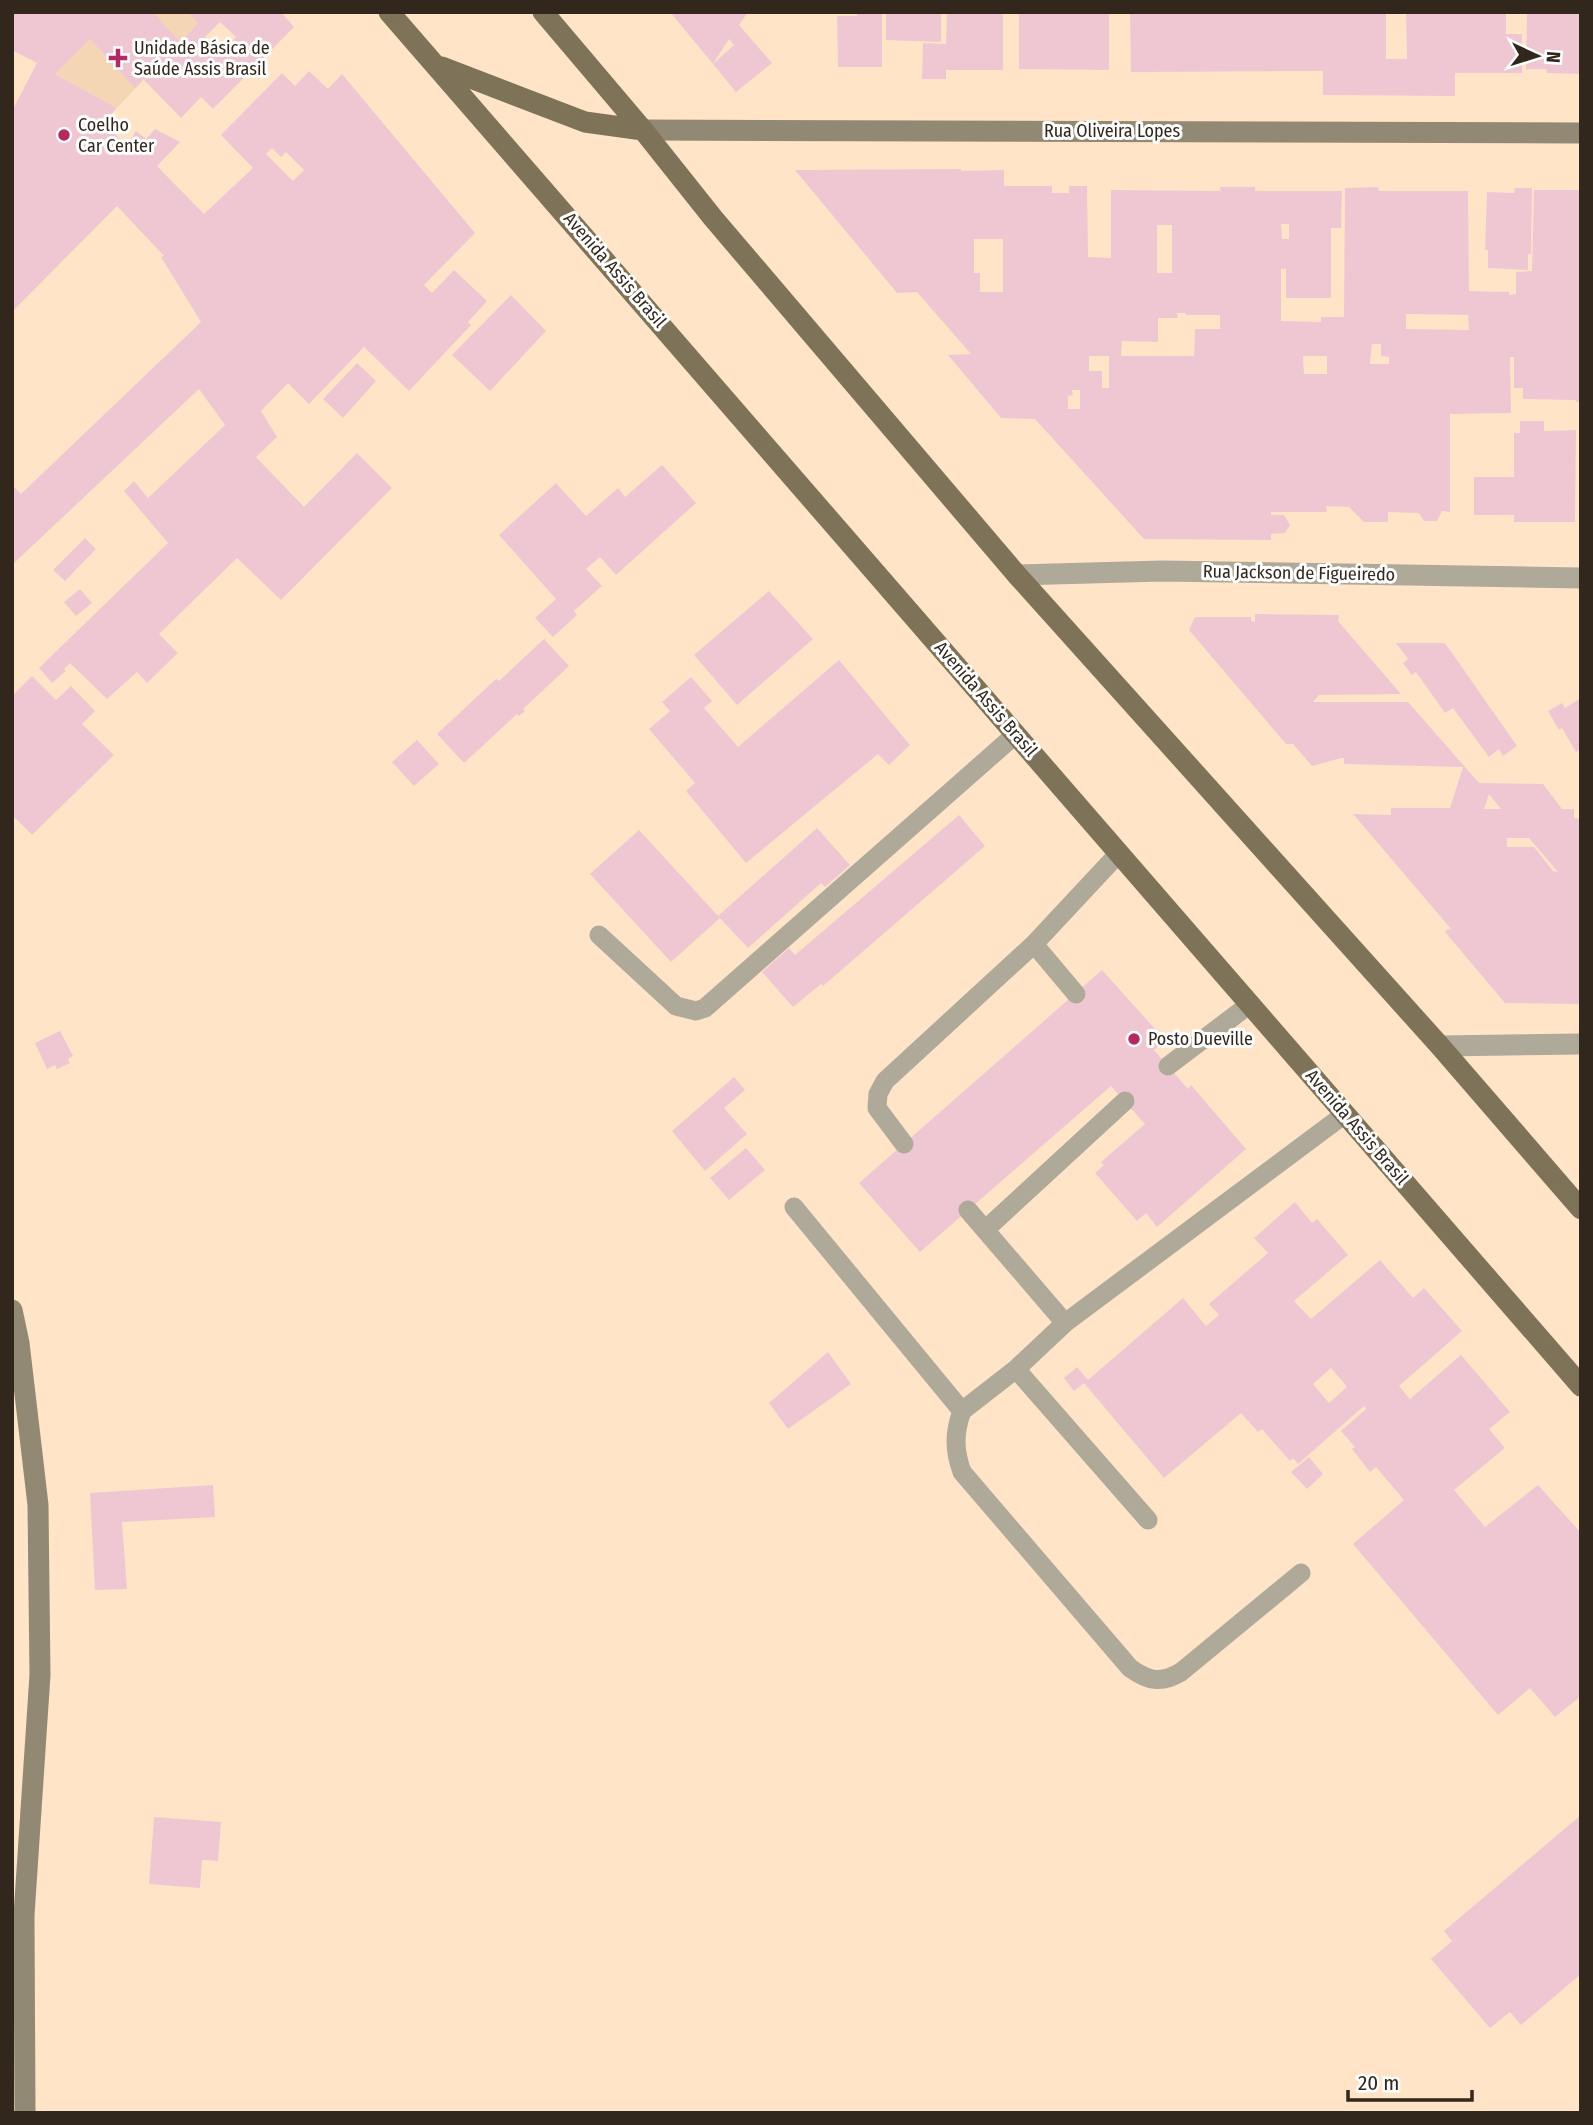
<svg xmlns="http://www.w3.org/2000/svg" width="1593" height="2125" viewBox="0 0 1593 2125" font-family="'Fira Sans Condensed',sans-serif">
  <style>
    .built { fill: #f5d6b4 }
    .building { fill: #efc7d3; fill-rule: evenodd }
    .lines { fill: none; stroke-linecap: round; stroke-linejoin: round }
    .lane { stroke: #afa99a; stroke-width: 19 }
    .street { stroke: #afa99a; stroke-width: 21 }
    .secondary { stroke: #928974; stroke-width: 21 }
    .primary { stroke: #7e7358; stroke-width: 21 }
    .poi-dot { fill: #b52962; stroke: #fff; stroke-width: 2.5 }
    .labels { text-anchor: middle; stroke-width: 6; stroke-linejoin: round; paint-order: stroke }
    .poi-label { font-size: 18px; fill: #31271c; stroke: #fff; text-anchor: start }
    .street-label { font-size: 18px; fill: #31271c; stroke: #fff }
  </style>
  <rect width="100%" height="100%" fill="#ffe4c7"/>
  <!-- built -->
  <path class="built" d="M116,12H208L117,108L55,74Z"/>
  <!-- building -->
  <path class="building" d="M12,12H153L180,42L198,23L188,12H281L294,27L213,109L201,97L181,118L143,79L135,88L90,39L55,74L117,108L103,122L127,146L136,131L146,139L155,129L180,142L157,166L204,214L253,168L221,135L282,73L295,86L309,71L328,89L342,74L475,233L424,285L432,293L454,270L487,301L468,322L471,325L409,391L364,347L309,404L288,383L261,411L277,437L256,457L304,507L357,453L392,488L281,600L237,558L159,634L178,653L147,683L137,672L107,699L70,663L64,669L66,671L52,683L39,668L168,543L124,491L134,481L148,498L225,425L199,389L12,565V485L21,494L201,322L161,257L164,256L117,206L12,312V111L37,63L12,50ZM220,22L236,37L221,53L205,37ZM272,148L281,157L286,152L304,170L293,181L266,154Z
    M670,12H748L739,25L772,63L736,92L713,64L734,45L729,39L713,64Z
    M857,12H882V67H838L837,16H857Z
    M886,12H941V42L886,40Z
    M1019,12H1109V70L1019,69Z
    M1130,12H1386V59H1407L1406,12H1506V34H1522V73H1455V96L1323,95V71L1131,72Z
    M1527,12H1581V74L1547,73L1546,69H1526Z
    M947,14H1003V70H946V79H922L923,43L946,44Z
    M961,169V171L1004,170V186H1052V193H1069V186H1087L1088,257L1111,258V190L1221,191L1220,187H1255V191H1342L1341,228H1331V298H1286V269H1281V321L1321,322V317H1344L1345,188L1378,187L1379,191H1468L1469,291L1509,292V295L1516,294V272L1532,271L1534,190H1581V402H1576V400L1523,399V388H1514V357H1510L1511,413L1450,414V512L1442,511L1437,521H1424L1419,513L1388,512V522H1364L1349,507L1326,506L1327,512H1271V515H1284L1290,525L1285,533L1271,534V540L1144,539L1035,419L1001,418L948,355L971,354L917,292L897,293L795,170ZM1281,224H1289V239H1282ZM1157,225H1172V273H1157ZM974,239H1003V292H980V273H974ZM1177,313H1185L1186,315H1220V329H1195L1194,356H1121L1122,341L1158,342V318H1178ZM1406,314L1468,315L1469,330L1406,329ZM1372,344H1381V356L1389,357V364H1370ZM1089,356H1109V388H1102V371H1089ZM1303,356H1327V374H1304ZM1072,390H1080V409H1068V396L1073,395Z
    M1515,188H1532L1531,254H1528V270L1488,268V250H1485L1487,192L1514,193Z
    M511,295L546,331L490,391L452,355Z
    M357,363L376,381L343,418L323,399Z
    M1520,421H1544V431L1576,430L1575,522H1514V515H1474V477H1514V433H1520Z
    M662,465L696,503L616,575L600,557L586,569L602,586L574,611L577,615L553,637L535,618L556,599L499,535L556,483L586,516L618,488L625,497Z
    M85,538L96,549L65,581L53,570Z
    M80,589L92,603L76,616L64,602Z
    M769,591L813,639L737,705L694,655Z
    M1255,614L1339,615L1338,621L1401,694L1319,695L1313,702H1408L1479,783L1543,784L1562,809H1574V818L1581,819V1004L1505,1003L1445,932L1448,929L1452,930L1353,814L1391,815V808H1450L1463,767L1344,764V758H1341L1312,766L1293,744H1286L1189,630L1195,617H1251V621L1255,622ZM1489,794L1501,809H1484ZM1507,838H1529L1558,872L1553,871L1534,847H1507Z
    M544,639L569,666L523,709L525,711L519,716L517,714L464,763L437,734L496,679L499,681Z
    M1396,643H1445L1517,746L1503,756L1499,749L1489,757L1453,708L1445,713L1416,672L1412,675L1403,663L1408,659Z
    M839,660L910,745L889,765L878,754L746,863L686,791L695,783L649,729L670,711L662,702L691,677L712,701L704,708L738,747Z
    M32,676L56,700L71,686L95,711L82,724L114,755L32,835L12,815V696Z
    M1581,698V749L1576,752L1562,728L1559,730L1548,711L1562,703L1565,708Z
    M417,740L439,764L414,786L392,762Z
    M959,815L985,846L823,986L821,984L793,1007L762,972L789,948L795,955Z
    M817,828L850,865L825,887L821,883L748,948L718,916Z
    M639,830L720,918L671,962L590,874Z
    M1102,970L1165,1040L1154,1050L1188,1089L1191,1085L1246,1149L1157,1227L1146,1213L1137,1221L1095,1173L1104,1165L1101,1162L1145,1124L1111,1086L920,1252L859,1183Z
    M60,1031L73,1056L68,1059L70,1063L57,1069L55,1065L47,1069L35,1043Z
    M734,1077L745,1090L724,1108L747,1134L705,1171L672,1131Z
    M746,1148L765,1170L729,1200L710,1178Z
    M1295,1202L1312,1223L1317,1219L1348,1255L1294,1301L1311,1319L1380,1260L1413,1298L1424,1288L1462,1331L1399,1386L1410,1399L1461,1355L1510,1412L1489,1429L1505,1448L1454,1490L1485,1527L1538,1485L1581,1533V1696L1555,1717L1530,1688L1498,1715L1353,1544L1404,1500L1376,1467L1370,1472L1352,1449L1355,1447L1341,1431L1366,1409L1364,1406L1298,1464L1293,1458L1290,1461L1262,1429L1258,1432L1241,1413L1164,1478L1084,1383L1074,1391L1064,1378L1077,1367L1088,1380L1183,1298L1206,1326L1219,1315L1209,1304L1268,1253L1254,1238ZM1331,1368L1347,1387L1329,1403L1313,1384Z
    M828,1352L851,1384L788,1429L769,1403Z
    M1309,1457L1323,1474L1307,1489L1291,1472Z
    M213,1485L215,1517L122,1522L127,1589L95,1590L90,1493Z
    M1581,1815V1974L1521,2025L1510,2012L1490,2028L1431,1959L1452,1941L1444,1931Z
    M154,1817L221,1822L218,1861L202,1860L200,1888L149,1884Z"/>
  <g class="lines">
    <!-- lane -->
    <path class="lane" d="M599,935L676,1006L696,1011L705,1008L1016,734
      M1034,944L1076,994
      M1168,1066L1250,1004
      M904,1144L877,1108L878,1094L885,1081L1034,944L1119,853
      M794,1207L962,1411L1016,1369L1065,1323
      M968,1210L1065,1323L1345,1114
      M985,1230L1125,1101
      M1016,1369L1148,1520
      M962,1411C954,1433 954,1450 962,1472L1130,1668C1148,1681 1161,1684 1181,1672L1301,1573"/>
    <!-- street -->
    <path class="street" d="M1017,575L1162,571L1581,578
      M1440,1046L1581,1044"/>
    <!-- secondary -->
    <path class="secondary" d="M643,130L1581,133
      M12,1310L19,1343L38,1505L40,1675L24,1915L25,2113"/>
    <!-- primary -->
    <path class="primary" d="M389,12L1581,1386
      M543,12L643,130L713,218L1017,575L1440,1046L1581,1209
      M442,67L585,122L643,130"/>
  </g>
  <!-- markers -->
  <g class="poi-dot">
    <path d="M114.5 47.5h7v7h7v7h-7v7h-7v-7h-7v-7h7z"/>
    <circle cx="64" cy="135" r="7"/>
    <circle cx="1134" cy="1039" r="7"/>
  </g>
  <g class="labels">
    <!-- poi labels -->
    <g class="poi-label">
      <text x="134" y="54">Unidade Básica de<tspan x="134" dy="21">Saúde Assis Brasil</tspan></text>
      <text x="78" y="131">Coelho<tspan x="78" dy="21">Car Center</tspan></text>
      <text x="1148" y="1045">Posto Dueville</text>
    </g>
    <!-- street labels -->
    <g class="street-label">
      <text x="1112" y="137">Rua Oliveira Lopes</text>
      <text transform="translate(615 270) rotate(49)" y="6">Avenida Assis Brasil</text>
      <text transform="translate(1299 573) rotate(1)" y="6">Rua Jackson de Figueiredo</text>
      <text transform="translate(986 699) rotate(49)" y="6">Avenida Assis Brasil</text>
      <text transform="translate(1357 1127) rotate(49)" y="6">Avenida Assis Brasil</text>
    </g>
  </g>
  <!-- border -->
  <rect width="1593" height="2125" fill="none" stroke="#31271c" stroke-width="28"/>
  <!-- north arrow -->
  <g transform="translate(1537 56) rotate(94)" stroke="#ffffff" stroke-width="5" paint-order="stroke">
  <path d="M0-5L12 26L0 18L-12 26Z" fill="#31271c"/>
  <text y="-10" font-size="19" font-weight="bold" text-anchor="middle" fill="#31271c">N</text>
  </g>
  <!-- scale -->
  <path d="M1348 2090v10h124v-10" fill="none" stroke="#31271c" stroke-width="3.5"/>
  <text x="1358" y="2090" font-size="21" fill="#31271c" stroke="#ffffff" stroke-width="5" paint-order="stroke">20 m</text>
</svg>
